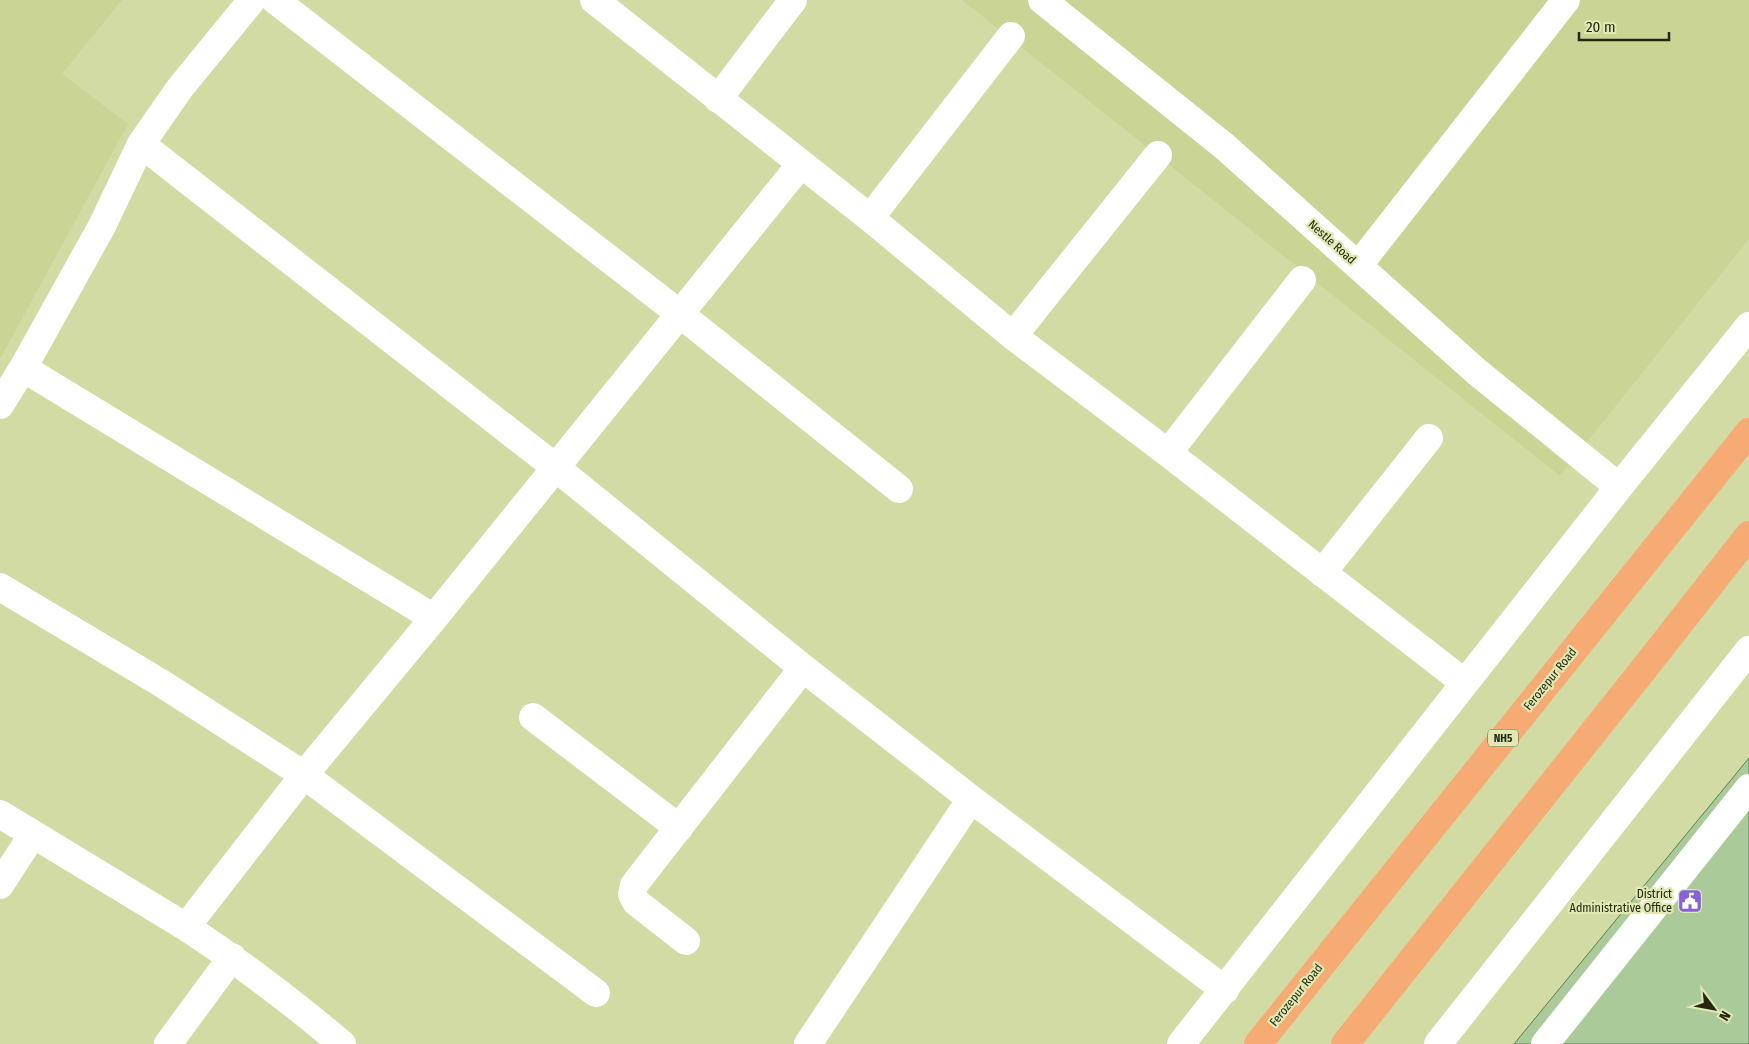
<svg xmlns="http://www.w3.org/2000/svg" width="1749" height="1044" viewBox="0 0 1749 1044" font-family="'Fira Sans Condensed',sans-serif">
  <style>
    .built { fill: #cad494 }
    .building { fill: #aaca9a; stroke: #617e52; filter: url(#shadow) }
    .lines { fill: none; stroke-linecap: round; stroke-linejoin: round }
    .minor { stroke: #fff; stroke-width: 28 }
    .highway { stroke: #f6aa74; stroke-width: 28 }
    .labels { text-anchor: middle; stroke-width: 4.5; stroke-linejoin: round; paint-order: stroke }
    .shield { fill: #dfe9b1; stroke: #5c6142; stroke-width: 1 }
    .shield-label { font-size: 11px; font-weight: bold; fill: #242712 }
    .street-label { font-size: 12px; fill: #242712; stroke: #dfe9b1 }
    .poi-label { font-size: 12px; fill: #242712; stroke: #dfe9b1; text-anchor: end }
  </style>
  <defs>
    <filter id="shadow"><feDropShadow dx="4.5" dy="-4.5" stdDeviation="0" flood-color="#0004"/></filter>
  </defs>
  <rect width="100%" height="100%" fill="#d2dba4"/>
  <!-- built -->
  <path class="built" d="M0,0H122L62,74L128,124L0,359Z
    M962,0H1749V239L1560,476Z"/>
  <!-- building -->
  <path class="building" d="M1749,758V1044H1514Z"/>
  <g class="lines">
    <!-- minor -->
    <path class="minor" d="M275,0L680,314L899,489
      M594,0L870,218L1013,336L1168,453L1465,683
      M1042,0L1224,146L1477,372L1619,487
      M718,99L793,0
      M141,144L555,467L803,668L971,799L1225,990
      M870,218L1011,36
      M1358,266L1566,0
      M1013,336L1158,155
      M23,368L434,618
      M0,405L23,368L102,226L141,144L180,88L252,0
      M1168,453L1302,280
      M1322,573L1429,438
      M0,587L161,683L304,775L596,993
      M533,717L679,828
      M0,814L186,927L304,775L434,618L801,164
      M0,885L33,834
      M186,927C241,963 292,1002 342,1044
      M686,941L636,902L632,894L634,885L803,668
      M168,1044L232,957
      M808,1044L971,799
      M1181,1044L1619,487L1749,326
      M1438,1044L1749,650
      M1545,1044L1749,788"/>
    <!-- highway -->
    <path class="highway" d="M1258,1044L1749,432
      M1345,1044L1643,670L1749,535"/>
  </g>
  <!-- icons -->
  <defs>
    <symbol id="civic-square" viewBox="-11 -11 22 22"><rect x="-9" y="-9" width="18" height="18" rx="4" fill="#8860da" stroke="#dfe9b1"/><path d="M-.6-6.5H3V-4.5H.6V-3L4-1V1h2V6H-6V1h2V-1L-.6-3ZM-1.2 2.5V6h2.4V2.5Z" fill="#fff"/></symbol>
  </defs>
  <g fill-rule="evenodd">
    <use href="#civic-square" x="1676" y="887" width="28" height="28"/>
  </g>
  <g class="labels">
    <!-- shield labels -->
    <rect class="shield" x="1488" y="729.5" width="30" height="17" rx="4"/>
    <g class="shield-label">
      <text x="1503" y="742">NH5</text>
    </g>
    <!-- street labels -->
    <g class="street-label">
      <text transform="translate(1332 242) rotate(42)" y="4">Nestle Road</text>
      <text transform="translate(1550 679) rotate(-51)" y="4">Ferozepur Road</text>
      <text transform="translate(1296 995) rotate(-51)" y="4">Ferozepur Road</text>
    </g>
    <!-- poi labels -->
    <g class="poi-label">
      <text x="1672" y="898">District<tspan x="1672" dy="14">Administrative Office</tspan></text>
    </g>
  </g>
  <!-- north arrow -->
  <g transform="translate(1714 1009) rotate(122)" stroke="#dfe9b1" stroke-width="4" paint-order="stroke">
  <path d="M0-4L9 19L0 12L-9 19Z" fill="#242712"/>
  <text y="-8" font-size="14" font-weight="bold" text-anchor="middle" fill="#242712">N</text>
  </g>
  <!-- scale -->
  <path d="M1579 32v8h90v-8" fill="none" stroke="#242712" stroke-width="2.5"/>
  <text x="1586" y="32" font-size="15" fill="#242712" stroke="#dfe9b1" stroke-width="4" paint-order="stroke">20 m</text>
</svg>
